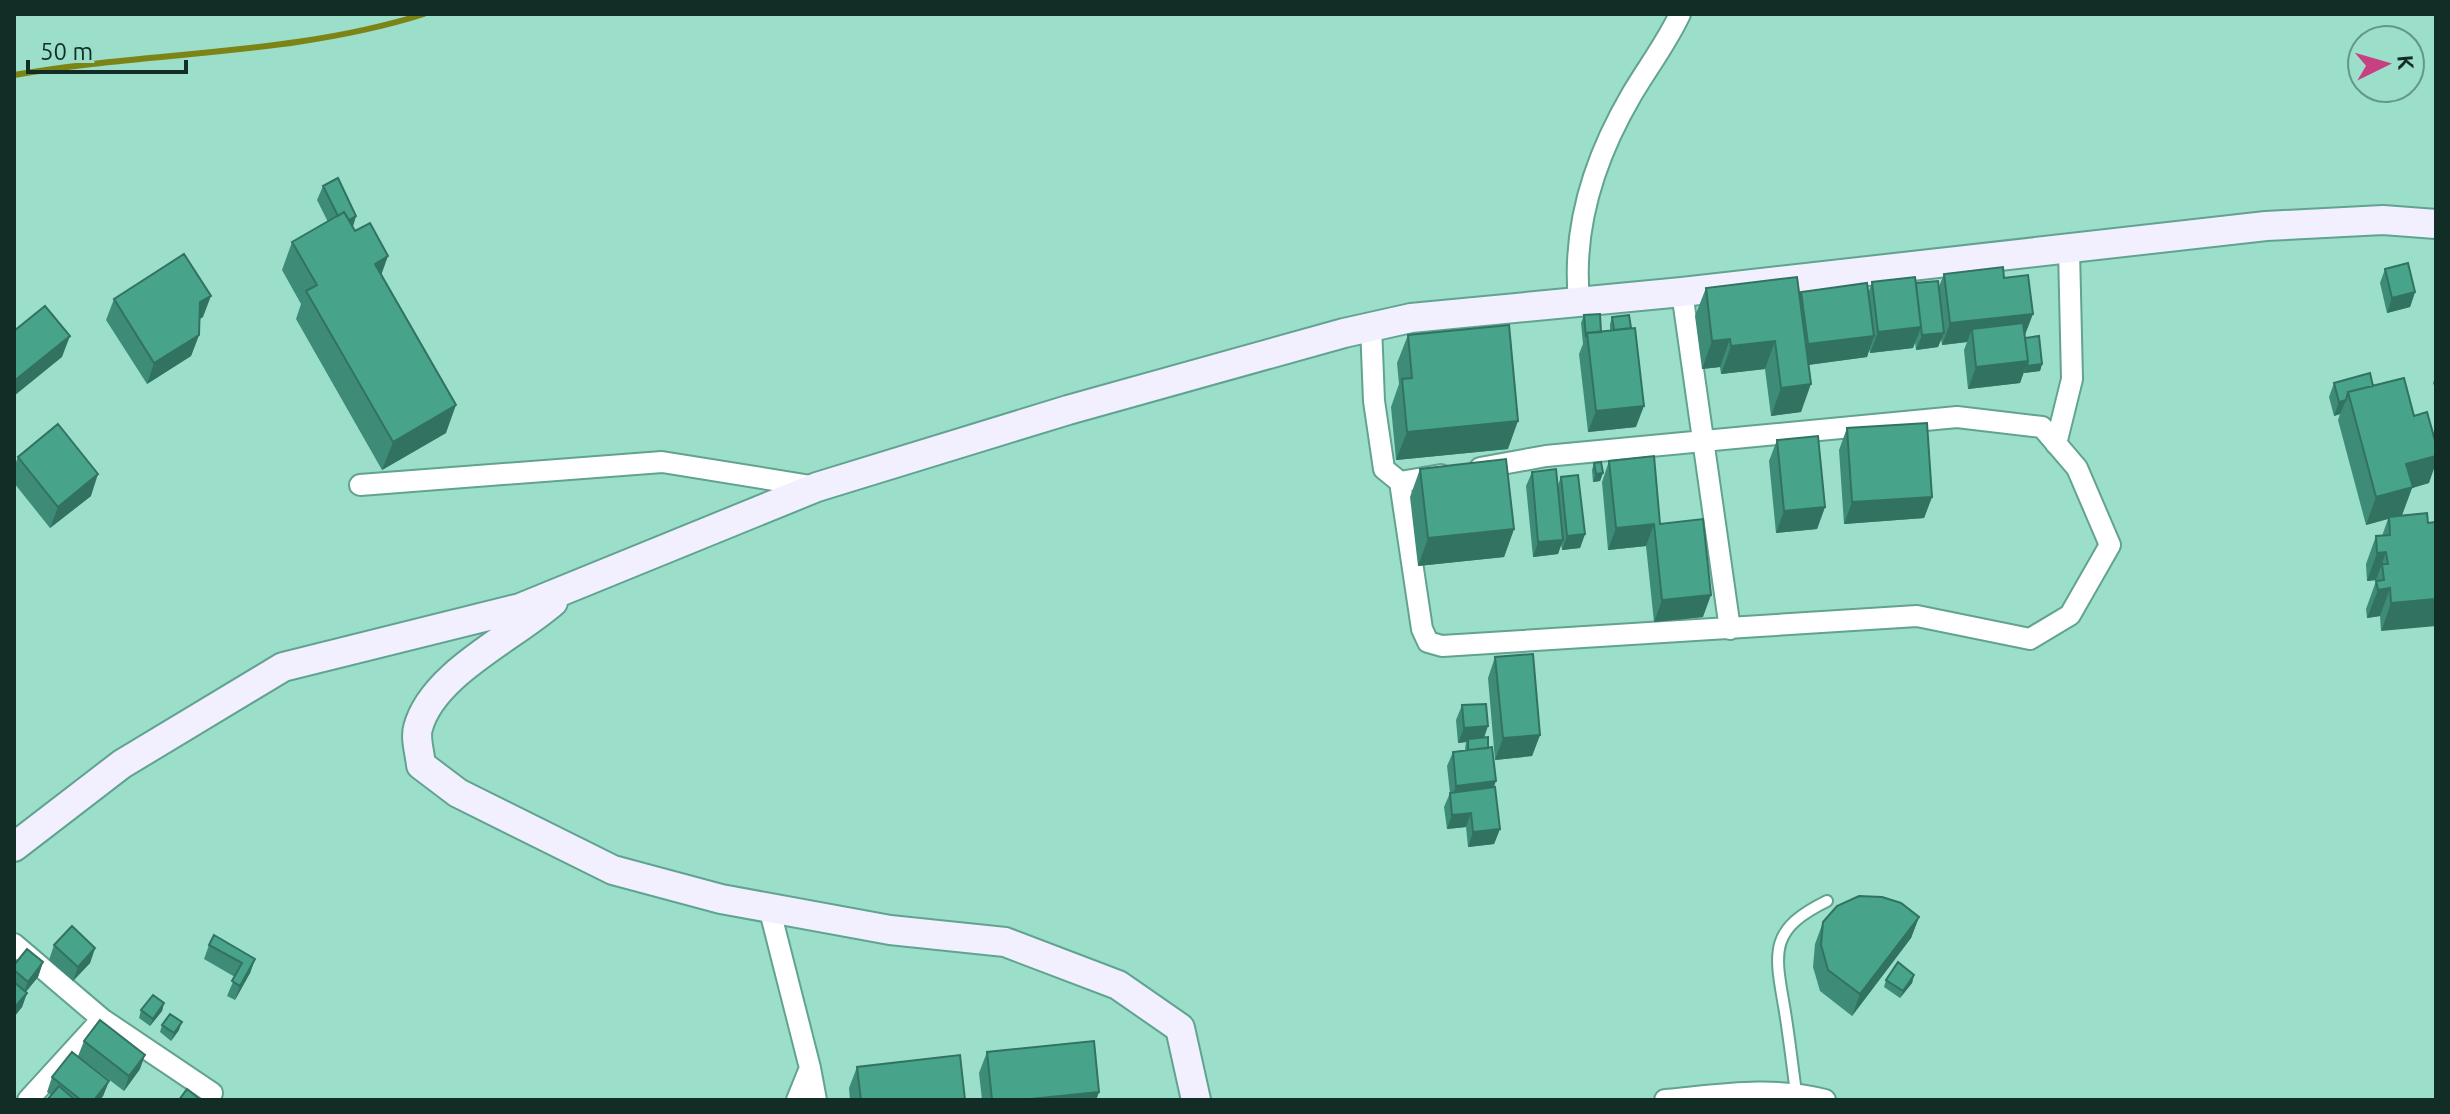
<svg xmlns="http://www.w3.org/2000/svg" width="2450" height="1114" viewBox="0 0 2450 1114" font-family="Ubuntu,sans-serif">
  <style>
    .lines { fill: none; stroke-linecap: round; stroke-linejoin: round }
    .stream { stroke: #7d8416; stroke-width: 6 }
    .lane-casing { stroke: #61a390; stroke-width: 14 }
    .street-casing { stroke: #61a390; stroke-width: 24 }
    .secondary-casing { stroke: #61a390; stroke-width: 32 }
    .lane { stroke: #fff; stroke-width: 10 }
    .street { stroke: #fff; stroke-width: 20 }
    .secondary { stroke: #f2f0fe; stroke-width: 28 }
    .wall { fill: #3e8c78 }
    .shaded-wall { fill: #327261 }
    .building { fill: #48a38b; stroke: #327261; stroke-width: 2 }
  </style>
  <rect width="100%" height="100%" fill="#9bdeca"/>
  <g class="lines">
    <!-- stream -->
    <path class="stream" d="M14,75C150,51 291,56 424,14"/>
    <defs>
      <path id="lane" d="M1796,1092C1792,1064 1789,1035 1784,1006C1774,950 1770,929 1827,901"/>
      <path id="street" d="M1682,292L1730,629
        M1579,300C1572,227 1595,157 1632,94C1648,67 1667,42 1680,14
        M1371,326L1374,401L1384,469L1400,482L1422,629L1428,642L1442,646L1917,616L2030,639L2070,615L2110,545L2077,468L2042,427L1957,417L1546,456L1480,468
        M2056,444L2072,379L2069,250
        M1400,482L1441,475
        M360,485L662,462L817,487
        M769,907L810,1068L797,1100
        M14,944L102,1019L212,1093
        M810,1068L816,1100
        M28,1100L102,1019
        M1665,1100C1719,1095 1773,1086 1825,1100"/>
      <path id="secondary" d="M553,602C512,638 432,674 418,728C415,738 420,754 421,765L458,793L613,870L721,899L890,930L1005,942L1118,985L1180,1028L1196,1100
        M14,847L122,764L283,667L520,608L817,487L1068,410L1344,333L1411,318L1682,292L2266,226L2383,220L2436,224"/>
    </defs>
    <!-- lane casing -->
    <use href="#lane" class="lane-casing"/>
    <!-- street casing -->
    <use href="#street" class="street-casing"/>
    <!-- secondary casing -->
    <use href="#secondary" class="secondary-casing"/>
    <!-- lane -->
    <use href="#lane" class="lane"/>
    <!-- street -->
    <use href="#street" class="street"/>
    <!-- secondary -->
    <use href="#secondary" class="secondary"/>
  </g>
  <!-- wall -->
  <path class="wall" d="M323,186L356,216L353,227L382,275L446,433L382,470L296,319L301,304L282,270L292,242L328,222L317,200Z
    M2385,269L2415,292L2410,307L2387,313L2380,283Z
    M1944,274L2004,278L2025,338L2042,364L2040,371L2024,373V371L2020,383L1968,389L1964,350L1967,342L1942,345L1941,339L1938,347L1916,350L1915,342L1913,348L1870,353L1869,349L1867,357L1808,365L1801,412L1771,416L1765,369L1721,374L1720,367L1702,369L1695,316L1706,288L1799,297L1801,292L1869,291L1872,282L1916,283L1938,289Z
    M114,299L203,317L199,319V335L191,356L147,384L106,320Z
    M1584,315L1601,332L1610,330V324L1612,317L1636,427L1588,432L1579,354L1583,344L1581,323Z
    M1408,335L1508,449L1396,460L1391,407L1399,384L1397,363Z
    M2436,376V391L2433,383Z
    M2334,383L2373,386L2429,483L2412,488L2402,515L2427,513L2381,631L2380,616L2367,618L2366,609L2376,581V580L2367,581L2366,564L2376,536H2382L2388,519L2366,525L2338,420L2340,414L2334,416L2329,397Z
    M1847,428L1932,497L1924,518L1844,524L1839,450Z
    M1777,440L1825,507L1817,529L1776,533L1769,461Z
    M18,457L91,496L50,528L14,483V467Z
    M1609,461L1660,524L1703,617L1654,622L1646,546L1608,550L1602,482Z
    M1594,463L1603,473L1600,481L1593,482L1592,470Z
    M1420,469L1514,529L1504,557L1418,566L1410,497Z
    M1532,472L1558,485L1561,477L1585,534L1580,548L1562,550L1561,544L1558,554L1533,557L1526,486Z
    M1495,657L1540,735L1532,756L1495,760L1488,678Z
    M1462,705L1484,737L1488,748L1500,829L1494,844L1468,847L1466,827L1447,829L1444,807L1450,793L1447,766L1453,752L1465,750L1466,742L1458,743L1456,720Z
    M1919,917L1911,938L1852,1016L1820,991L1813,967L1815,944L1823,922Z
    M54,945L95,948L90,963L73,981L49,960Z
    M209,945L255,959L250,973L235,1000L227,996L235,977L204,959Z
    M43,962L38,977L26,992L27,993L22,1007L14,1017V965Z
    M1914,975L1912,983L1900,998L1884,987L1886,980Z
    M164,1003L162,1011L150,1026L139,1018L141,1010Z
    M162,1025L179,1030L171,1041L160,1032Z
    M84,1041L140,1069L124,1091L78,1056Z
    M987,1052L1099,1092L1096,1100H982L979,1073Z
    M857,1067L965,1100H850L849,1088Z
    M52,1077L109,1081L103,1096L100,1100H47L51,1095L47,1092Z"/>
  <!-- shaded-wall -->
  <path class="shaded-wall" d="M356,216L351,231L341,224Z
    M388,256L378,284L375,264Z
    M2415,292L2410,307L2387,313L2392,298Z
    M211,296L203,317L192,324L200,302Z
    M2033,314L2025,335L1972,329L1967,342L1942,345L1950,323Z
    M1921,327L1913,348L1870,353L1878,332Z
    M1944,333L1938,347L1916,350L1922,335Z
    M199,335L191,356L147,384L154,363Z
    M70,336L62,357L14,396V381Z
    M1874,336L1867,357L1800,366L1808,344Z
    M1730,339L1720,367L1702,369L1712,341Z
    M1775,341L1765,369L1721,374L1731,346Z
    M2028,361L2020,383L1968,389L1976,367Z
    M2042,364L2040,371L2024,373L2027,366Z
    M1811,384L1801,412L1771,416L1781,388Z
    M2346,400L2340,414L2334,416L2339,402Z
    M456,405L446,433L382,470L393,442Z
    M1644,406L1636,427L1588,432L1596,411Z
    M1518,421L1508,449L1396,460L1407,432Z
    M2436,456V463L2429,483L2412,488L2402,515L2366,525L2376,497L2406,464Z
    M1603,473L1600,481L1593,482L1596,474Z
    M98,474L91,496L50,528L58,507Z
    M1932,497L1924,518L1844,524L1852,502Z
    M1825,507L1817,529L1776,533L1784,511Z
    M1654,524L1646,546L1608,550L1616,528Z
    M1514,529L1504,557L1418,566L1428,538Z
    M1585,534L1580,548L1562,550L1567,536Z
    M1563,540L1558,554L1533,557L1538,542Z
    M2386,552L2376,580L2367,581L2377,553Z
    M2390,588L2380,616L2367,618L2378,590Z
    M1711,595L1703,617L1654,622L1662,600Z
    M2436,599V626L2381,631L2391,603Z
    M1488,726L1483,741L1468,739L1466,742L1458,743L1464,728Z
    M1540,735L1532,756L1495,760L1503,738Z
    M1496,781L1491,795L1451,800L1456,786Z
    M1471,813L1466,827L1447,829L1452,815Z
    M1500,829L1494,844L1468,847L1473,832Z
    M1919,917L1911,938L1852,1016L1860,994Z
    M95,948L90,963L73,981L78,967Z
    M255,959L250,973L235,1000L240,986Z
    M43,962L38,977L22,996L28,982Z
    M1914,975L1912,983L1900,998L1903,991Z
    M27,993L22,1007L14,1017V1008Z
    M164,1003L162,1011L150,1026L153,1019Z
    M182,1022L179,1030L171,1041L174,1033Z
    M145,1055L140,1069L124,1091L129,1076Z
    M109,1081L103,1096L100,1100H94Z
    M1099,1092L1096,1100H1021Z"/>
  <!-- building -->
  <path class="building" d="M338,178L356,216L349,220L344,212L338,216L323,186Z
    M344,212L355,231L370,223L388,256L375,264L456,405L393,442L306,291L317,285L292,242Z
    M184,254L211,296L200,302L199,335L154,363L114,299Z
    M2408,263L2415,292L2392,298L2385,269Z
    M2003,267L2004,278L2028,275L2033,314L1950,323L1944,274Z
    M1797,277L1811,384L1781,388L1775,341L1731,346L1730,339L1712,341L1706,288Z
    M1915,277L1921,327L1878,332L1872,282Z
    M1938,281L1944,333L1922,335L1916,283Z
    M1867,283L1874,336L1808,344L1801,292Z
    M45,306L70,336L14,381V331Z
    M1600,314L1601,332L1587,333L1586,337L1584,315Z
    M1629,315L1631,328L1614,330L1612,317Z
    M2023,323L2028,361L1976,367L1972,329Z
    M1509,325L1518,421L1407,432L1402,379L1412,378L1408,335Z
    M1635,328L1644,406L1596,411L1587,333Z
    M2039,336L2042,364L2027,366L2028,361L2025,338Z
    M2370,373L2373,386L2348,392L2346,400L2339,402L2334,383Z
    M2404,378L2414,416L2427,412L2436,444V456L2406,464L2413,487L2376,497L2348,392Z
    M1927,423L1932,497L1852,502L1847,428Z
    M58,424L98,474L58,507L18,457Z
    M1818,436L1825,507L1784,511L1777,440Z
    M1654,456L1660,524L1703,519L1711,595L1662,600L1654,524L1616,528L1609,461Z
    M1506,459L1514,529L1428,538L1420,469Z
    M1601,462L1603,473L1596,474L1594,463Z
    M1556,469L1563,540L1538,542L1532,472Z
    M1578,475L1585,534L1567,536L1561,477Z
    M2427,513L2428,523L2436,522V599L2391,603L2390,588L2378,590L2376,581L2384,580L2382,564H2388L2386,552L2377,553L2376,536L2390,535L2389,517Z
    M1533,654L1540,735L1503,738L1495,657Z
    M1486,704L1488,726L1464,728L1462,705Z
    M1488,737V748L1468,750V739Z
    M1492,747L1496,781L1456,786L1453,752Z
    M1495,787L1500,829L1473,832L1471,813L1452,815L1450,793Z
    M1859,896L1882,897L1901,903L1919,917L1860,994L1828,970L1821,945L1823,922L1837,906Z
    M72,926L95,948L78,967L54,945Z
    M214,935L255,959L240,986L232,981L242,963L209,945Z
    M27,949L43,962L28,982L14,970V965Z
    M1898,962L1914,975L1903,991L1886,980Z
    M14,982L27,993L14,1008Z
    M153,995L164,1003L153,1019L141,1010Z
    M170,1014L182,1022L174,1033L162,1025Z
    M100,1020L145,1055L129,1076L84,1041Z
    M1094,1041L1099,1092L1021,1100H992L987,1052Z
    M72,1052L109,1081L94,1100H81L52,1077Z
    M960,1055L965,1100H861L857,1067Z
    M59,1086L75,1100H47Z
    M187,1089L201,1100H179Z"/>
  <!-- border -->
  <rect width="2450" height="1114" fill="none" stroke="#112d25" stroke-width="32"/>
  <!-- north arrow -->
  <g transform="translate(2386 64) rotate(85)"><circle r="38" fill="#9bdeca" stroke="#649788" stroke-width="2"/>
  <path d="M0-6L14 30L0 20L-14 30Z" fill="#c64082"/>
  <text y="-12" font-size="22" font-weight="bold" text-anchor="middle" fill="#112d25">K</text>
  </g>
  <!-- scale -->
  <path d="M28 60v12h158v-12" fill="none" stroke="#112d25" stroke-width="4"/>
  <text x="40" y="60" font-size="24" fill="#112d25" stroke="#9bdeca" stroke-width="6" paint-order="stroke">50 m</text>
</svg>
